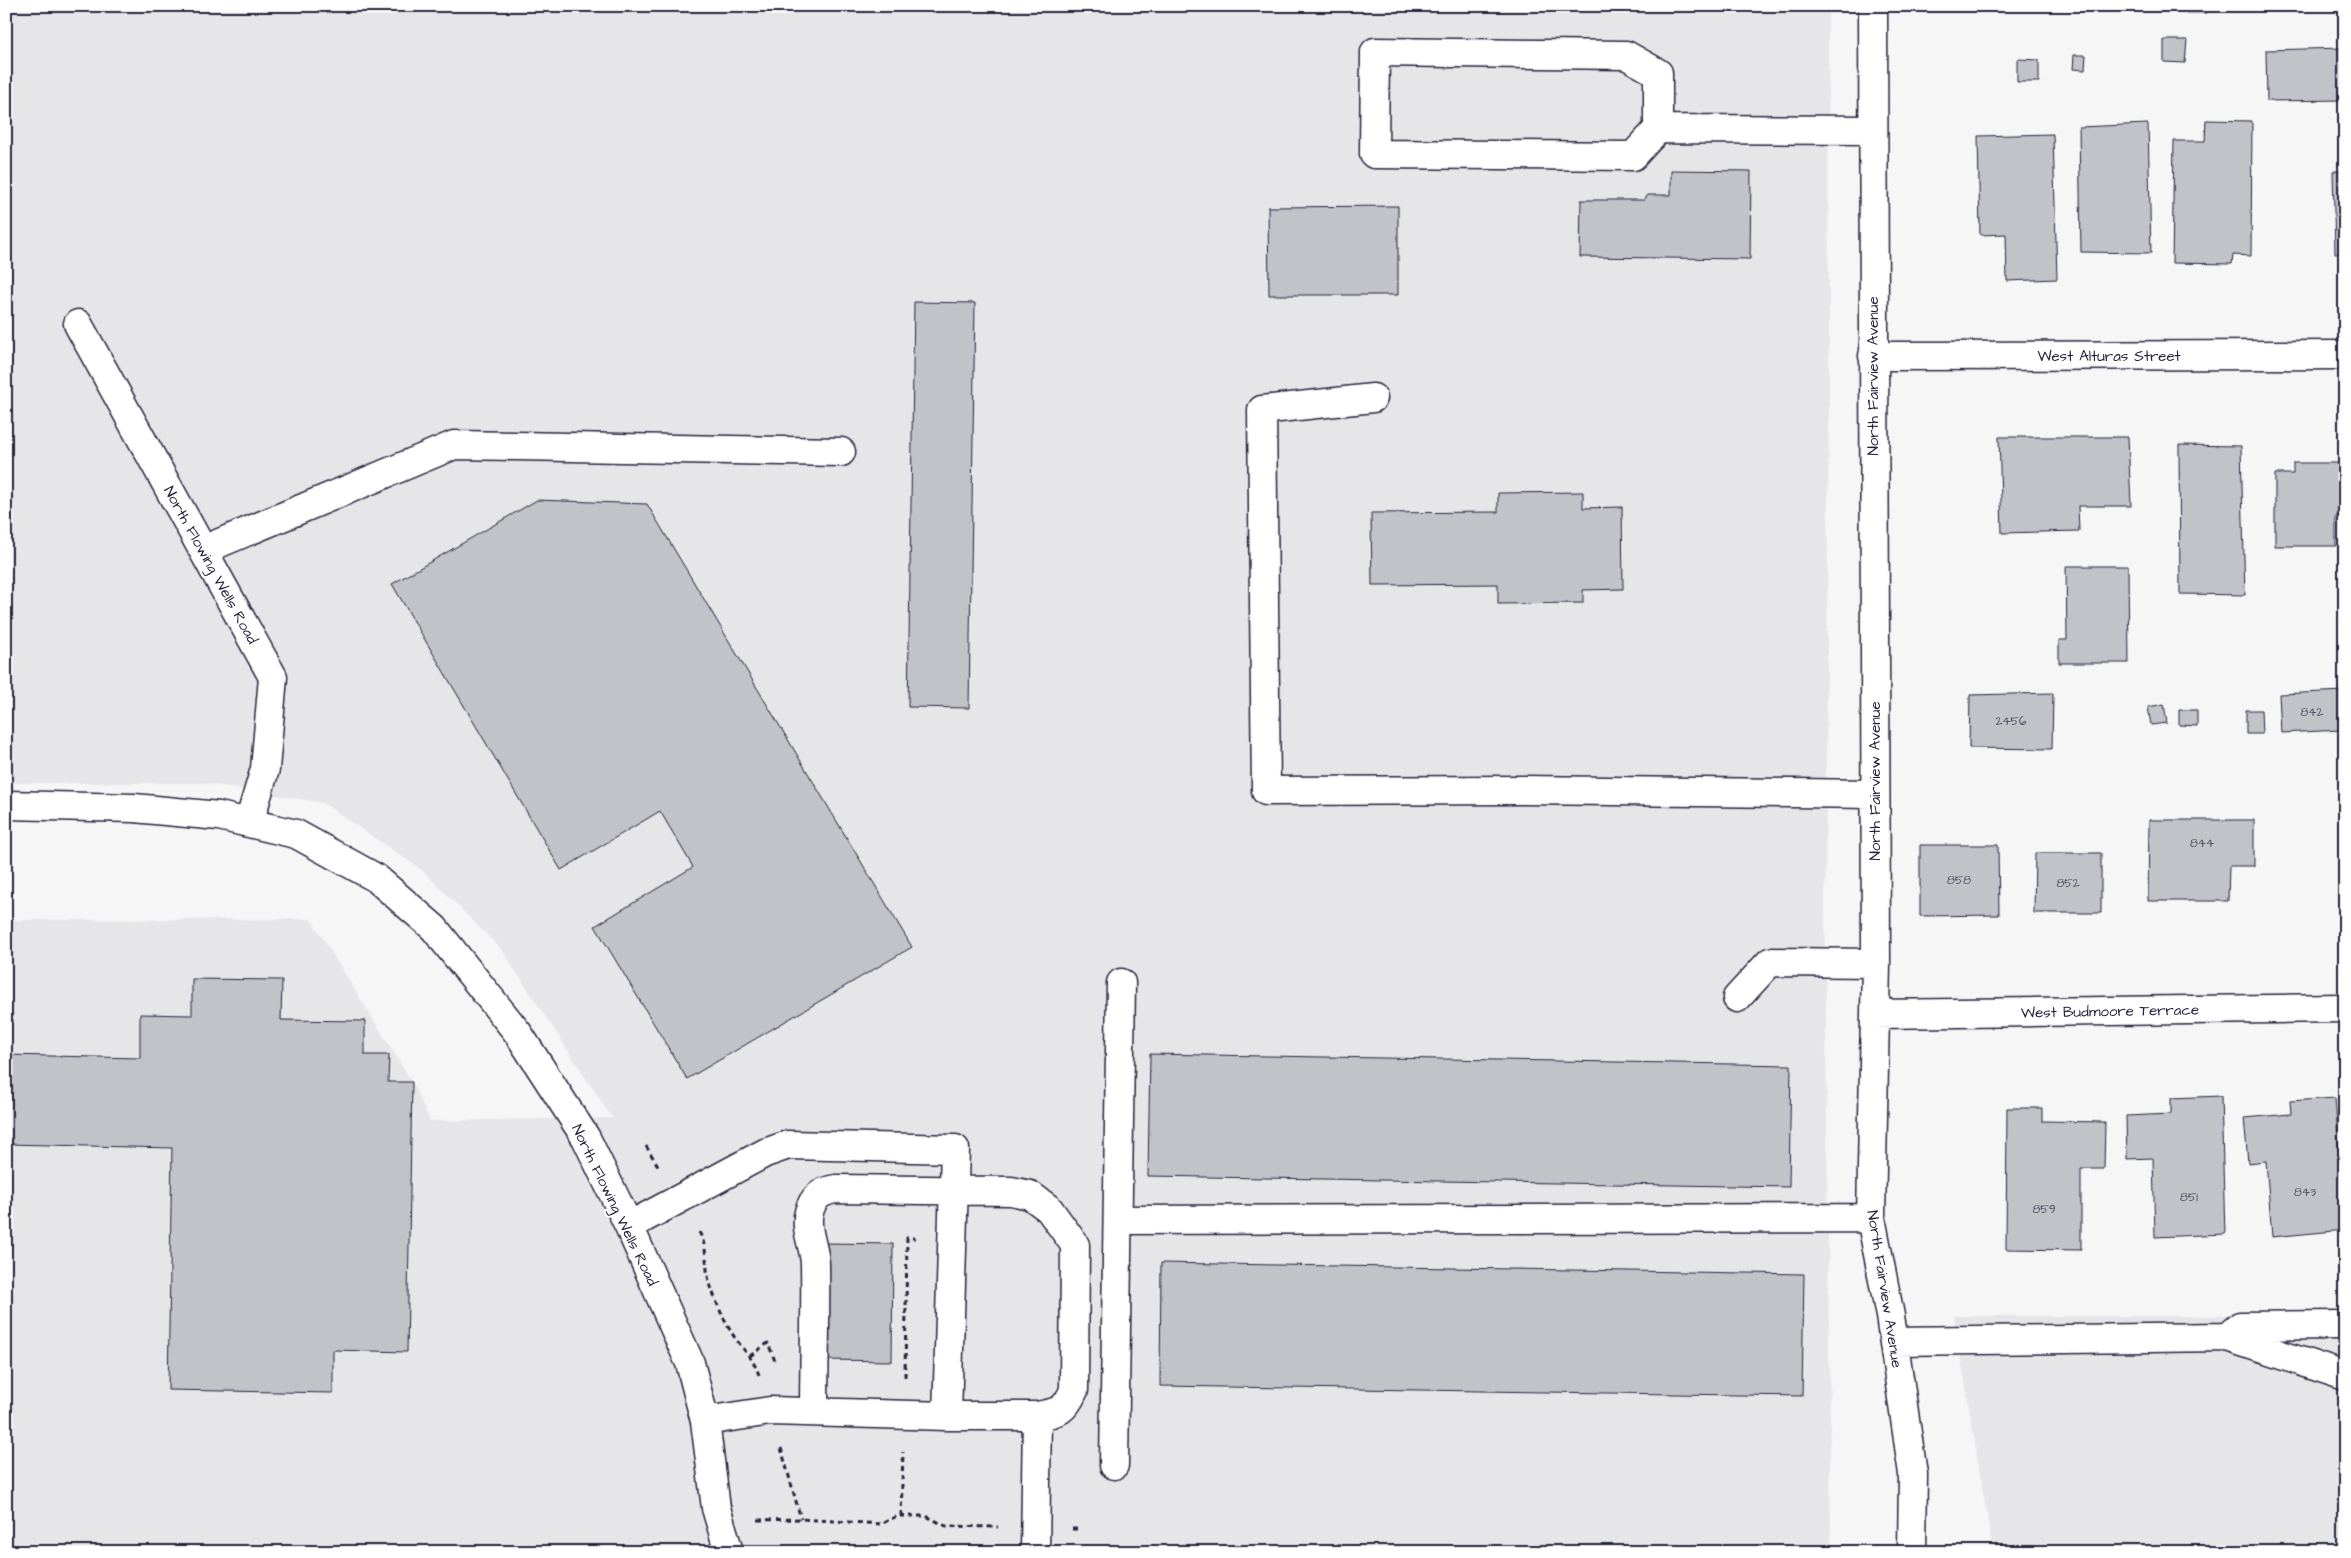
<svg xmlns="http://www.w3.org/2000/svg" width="2351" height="1558" viewBox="0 0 2351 1558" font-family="'Architects Daughter',sans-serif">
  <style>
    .built { fill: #e6e6e9 }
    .building { fill: #c2c2c9; stroke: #22223b }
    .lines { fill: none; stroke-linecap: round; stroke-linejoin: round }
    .minor-casing { stroke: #22223b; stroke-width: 31 }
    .path { stroke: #22223b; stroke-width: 3; stroke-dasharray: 5 4; stroke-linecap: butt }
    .minor { stroke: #fff; stroke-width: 28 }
    .labels { text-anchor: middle; stroke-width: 4; stroke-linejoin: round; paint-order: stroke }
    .number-label { font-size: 12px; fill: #4a4a5e }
    .street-label { font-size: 15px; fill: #22223b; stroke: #fff }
  </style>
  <rect width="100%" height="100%" fill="#f6f6f7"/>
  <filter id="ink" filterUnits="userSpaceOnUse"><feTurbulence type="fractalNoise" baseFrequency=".02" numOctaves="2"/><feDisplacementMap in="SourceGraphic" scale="10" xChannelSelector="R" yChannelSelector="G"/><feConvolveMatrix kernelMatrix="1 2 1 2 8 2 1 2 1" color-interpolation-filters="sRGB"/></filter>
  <g filter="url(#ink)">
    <!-- built -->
    <path class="built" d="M6,6H1828L1829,385L1825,921L1831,1552H6V920L311,919L412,1082L430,1121L612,1118L502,950L422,870L323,803L203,783H6Z
      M1954,1316H2345V1552H1993Z"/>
    <!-- building -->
    <path class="building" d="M2087,6H2111V10L2087,11Z
      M2186,6H2207V13H2186Z
      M2164,40H2187L2185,63L2164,62Z
      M2344,48L2345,100L2267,101L2266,50Z
      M2074,55H2086L2085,70L2073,69Z
      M2017,59L2039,60V82H2017Z
      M2206,120L2252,121L2251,256L2233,255L2232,264L2172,263L2174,141H2205Z
      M2148,124L2151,253L2081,252L2079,127Z
      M2053,134L2057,279L2007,281L2006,234L1980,235L1978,136Z
      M1671,170L1751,171L1750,259L1580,257L1581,200H1644L1648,195H1671Z
      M2333,171H2345V253H2335Z
      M1398,206V295H1269L1268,207Z
      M914,302L975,303L969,708L908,707Z
      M1999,437H2128L2131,506H2078L2079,531L2002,533Z
      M2179,445L2241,446L2245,595L2180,594Z
      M2293,463H2345V516H2336V546H2275V474H2293Z
      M1583,492V508L1622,507L1623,589L1583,590V603L1498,604V584L1372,585L1371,513L1498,512V493Z
      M537,500L647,504L912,947L687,1079L595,926L693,867L660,811L561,870L392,584Z
      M2066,566H2128L2129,663H2059V640H2067Z
      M2345,691V755H2342L2341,730L2281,733L2279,694Z
      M2053,693L2052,749L1969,748L1970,695Z
      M2164,704L2167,723L2151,725L2148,707Z
      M2179,710H2197V726L2179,725Z
      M2246,710H2261L2262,734H2246Z
      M2149,820H2254V866H2229L2228,901H2148Z
      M1920,845H1998L1999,915L1920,916Z
      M2035,853H2101V913H2034Z
      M192,979L282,980L281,1020L365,1021V1055H389L388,1082H412L407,1352L333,1350V1393L168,1390L172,1148L6,1144V1055L140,1058V1014L192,1015Z
      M1150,1054L1791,1065L1789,1187L1148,1176Z
      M2221,1096L2225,1234L2155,1237L2153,1158L2127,1159L2126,1116L2171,1114V1098Z
      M2335,1098L2345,1230L2272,1237L2266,1161L2248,1163L2244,1118L2291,1114L2290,1101Z
      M2007,1108H2042V1121L2105,1122L2104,1169H2081V1250L2006,1249Z
      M826,1243L893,1244L892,1361L825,1360Z
      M1161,1263L1804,1274L1802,1396L1160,1386Z"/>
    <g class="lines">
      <defs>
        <path id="minor" d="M1873,6L1876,963L1871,1218L1890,1316L1913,1474L1912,1552
          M1658,129V73L1626,55L1375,52L1374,154L1633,156L1658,129L1873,130
          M78,324L273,677L265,769L249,823
          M1873,356L2345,355
          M1373,398L1262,410L1266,791L1522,790L1875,794
          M203,550L454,445L841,452
          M6,805L134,808L219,816L296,834L376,878L434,928L518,1033L586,1138L629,1226L690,1363L705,1421L716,1508L729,1552
          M1737,998L1770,962L1876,963
          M1875,1014L2345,1008
          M1118,1220L1871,1218
          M629,1226L765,1153L788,1145L955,1149L947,1416L770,1411L705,1421
          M2227,1337L2240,1326L2345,1325
          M1894,1341L2227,1337L2345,1376
          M814,1412C814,1363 816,1314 815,1265C815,1247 804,1230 809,1212C813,1197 821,1191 836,1189L1011,1191L1030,1195L1049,1209L1075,1245L1074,1390C1065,1411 1059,1412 1037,1416
          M947,1416H1037L1035,1552
          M1114,1465L1121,983"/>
      </defs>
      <!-- minor casing -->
      <use href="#minor" class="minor-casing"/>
      <!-- path -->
      <path class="path" d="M646,1146L660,1169
        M699,1232C709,1249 704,1266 710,1284C715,1299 722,1317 730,1330C739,1346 753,1357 759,1375
        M750,1356L768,1343L775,1361
        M905,1377L907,1238H915
        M781,1448L801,1519
        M901,1516L903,1452
        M758,1520L801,1519L881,1524L897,1516H926L946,1526L998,1527
        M1072,1529H1081"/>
      <!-- minor -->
      <use href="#minor" class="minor"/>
    </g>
  </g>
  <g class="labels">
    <!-- number labels -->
    <g class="number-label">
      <text x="2312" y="716">842</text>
      <text x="2011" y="725">2456</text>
      <text x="2202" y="847">844</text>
      <text x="1959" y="884">858</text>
      <text x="2068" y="887">852</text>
      <text x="2305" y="1196">843</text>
      <text x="2189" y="1201">851</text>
      <text x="2044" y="1213">859</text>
    </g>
    <!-- street labels -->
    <g class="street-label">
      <text x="2109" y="361">West Alturas Street</text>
      <text transform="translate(1873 376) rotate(-90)" y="5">North Fairview Avenue</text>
      <text transform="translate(211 565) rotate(61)" y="5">North Flowing Wells Road</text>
      <text transform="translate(1875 781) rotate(-90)" y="5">North Fairview Avenue</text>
      <text transform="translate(2110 1011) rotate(-1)" y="5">West Budmoore Terrace</text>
      <text transform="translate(615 1205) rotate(64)" y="5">North Flowing Wells Road</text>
      <text transform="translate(1885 1289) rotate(81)" y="5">North Fairview Avenue</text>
    </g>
  </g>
  <!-- margin -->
  <rect width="2351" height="1558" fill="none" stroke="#fff" stroke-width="25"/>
  <rect x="12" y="12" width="2326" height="1533" fill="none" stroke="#22223b" stroke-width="2" filter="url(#ink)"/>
</svg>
